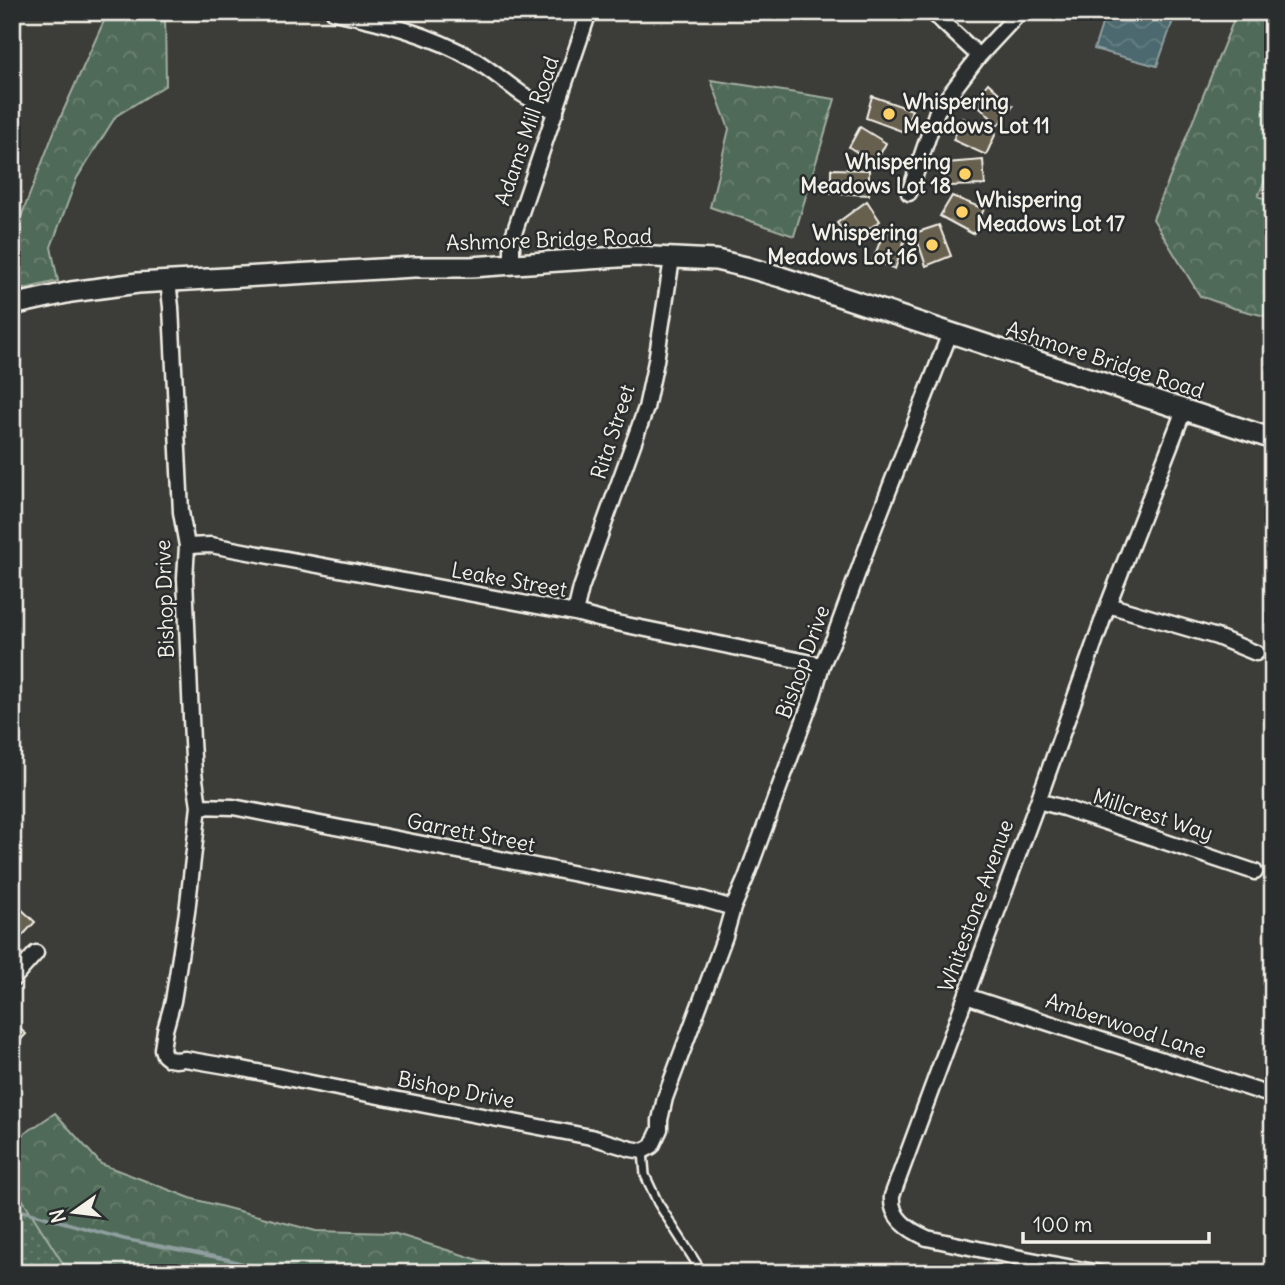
<svg xmlns="http://www.w3.org/2000/svg" width="1285" height="1285" viewBox="0 0 1285 1285" font-family="Delius,sans-serif">
  <style>
    .forest { fill: url(#forest-crowns); stroke: #a2aea0; stroke-width: 2 }
    .park { fill: url(#park-dots); stroke: #a2aea0; stroke-width: 2 }
    .water { fill: url(#water-waves); stroke: #8f9f9f; stroke-width: 2 }
    .lines { fill: none; stroke-linecap: round; stroke-linejoin: round }
    .stream { stroke: #8f9f9f; stroke-width: 3.5 }
    .building { fill: #676050; stroke: #f4f1e8; stroke-width: 2 }
    .lane-casing { stroke: #f4f1e8; stroke-width: 12 }
    .street-casing { stroke: #f4f1e8; stroke-width: 19 }
    .secondary-casing { stroke: #f4f1e8; stroke-width: 24 }
    .lane { stroke: #2a2d2e; stroke-width: 7 }
    .street { stroke: #2a2d2e; stroke-width: 14 }
    .secondary { stroke: #2a2d2e; stroke-width: 19 }
    .poi-dot { fill: #ffd166; stroke: #2a2d2e; stroke-width: 2.5 }
    .labels { text-anchor: middle; stroke-width: 5; stroke-linejoin: round; paint-order: stroke }
    .poi-label { font-size: 21px; font-weight: bold; fill: #f4f1e8; stroke: #2a2d2e; text-anchor: start }
    .street-label { font-size: 21px; fill: #f4f1e8; stroke: #2a2d2e }
  </style>
  <defs>
    <pattern id="forest-crowns" width="20" height="18" patternUnits="userSpaceOnUse" patternTransform="scale(1.75)"><rect width="20" height="18" fill="#506a58"/><path d="M2 6a3 3 0 1 1 6 0M12 15a3 3 0 1 1 6 0" fill="none" stroke="#6a8070"/></pattern>
    <pattern id="park-dots" width="8" height="8" patternUnits="userSpaceOnUse" patternTransform="scale(1.75)"><rect width="8" height="8" fill="#506a58"/><path d="M2 2h.1M6 6h.1" fill="none" stroke="#6a8070" stroke-width="1.8" stroke-linecap="round"/></pattern>
    <pattern id="water-waves" width="16" height="10" patternUnits="userSpaceOnUse" patternTransform="scale(1.75)"><rect width="16" height="10" fill="#4b696e"/><path d="M0 5q4-4 8 0t8 0" fill="none" stroke="#667f83"/></pattern>
  </defs>
  <rect width="100%" height="100%" fill="#3c3c38"/>
  <filter id="ink" filterUnits="userSpaceOnUse"><feTurbulence type="fractalNoise" baseFrequency=".0143" numOctaves="2"/><feDisplacementMap in="SourceGraphic" scale="14" xChannelSelector="R" yChannelSelector="G"/><feConvolveMatrix kernelMatrix="1 2 1 2 8 2 1 2 1" color-interpolation-filters="sRGB"/></filter>
  <g filter="url(#ink)">
    <!-- forest -->
    <path class="forest" d="M108,12H165L166,85L116,116L77,178L51,247L58,281L15,291L12,281V240L56,127Z
      M1237,12H1273V163L1258,196L1273,203V318L1233,308L1200,296L1153,219Z
      M711,80L835,99L794,236L710,207L729,129Z
      M55,1113L101,1164L193,1199L316,1231L393,1233L495,1265L571,1271L570,1273H12V1142Z"/>
    <!-- park -->
    <path class="park" d="M12,1183L69,1273H12Z"/>
    <!-- water -->
    <path class="water" d="M1106,12H1176L1157,66L1094,49Z"/>
    <g class="lines">
      <!-- stream -->
      <path class="stream" d="M12,1208L124,1239L226,1259L276,1273"/>
    </g>
    <!-- building -->
    <path class="building" d="M988,83L1013,106L998,125L974,101Z
      M872,96L912,110L904,132L866,118Z
      M962,118L996,133L986,155L953,140Z
      M860,127L886,143L875,164L849,147Z
      M983,160L985,185L948,186L946,163Z
      M831,169L869,170V195L831,193Z
      M952,196L984,209L973,234L940,216Z
      M867,201L880,221L851,242L837,223Z
      M939,225L951,256L926,266L915,233Z
      M886,226L907,233L895,269L873,260Z
      M17,905L35,922L12,947V910Z
      M12,1022L26,1034L12,1049Z"/>
    <g class="lines">
      <defs>
        <path id="lane" d="M643,1151L645,1175L658,1203L700,1269"/>
        <path id="street" d="M334,12C382,22 430,34 473,59C490,69 506,83 522,94C533,101 545,106 556,112
          M932,12L979,56
          M909,193L937,111L979,56L1020,12
          M512,265V239L589,12
          M168,281L171,307L181,512L187,546L185,578L192,741L194,773L199,806L187,912L173,1001L165,1030L162,1049L164,1055L169,1059L175,1060L185,1059L238,1068L311,1083L591,1137L631,1149L643,1151L652,1146L660,1129V1120L665,1098L725,936L733,908L746,878L813,696L822,665L834,638L873,531L950,333
          M187,546L211,545L575,613L602,620L822,665
          M1108,605L1217,637L1256,653
          M575,613L581,588L646,408L656,361L672,259
          M1038,801L1064,808L1255,872
          M199,806L233,807L648,888L702,899L733,908
          M12,980L36,953
          M966,996L1273,1096
          M1099,1273L1011,1256L927,1238C909,1230 890,1218 892,1196L1038,801L1108,605L1184,410"/>
        <path id="secondary" d="M12,305L71,292L138,283L414,267H471L634,256L716,260L746,267L781,277L1273,439"/>
      </defs>
      <!-- lane casing -->
      <use href="#lane" class="lane-casing"/>
      <!-- street casing -->
      <use href="#street" class="street-casing"/>
      <!-- secondary casing -->
      <use href="#secondary" class="secondary-casing"/>
      <!-- lane -->
      <use href="#lane" class="lane"/>
      <!-- street -->
      <use href="#street" class="street"/>
      <!-- secondary -->
      <use href="#secondary" class="secondary"/>
    </g>
  </g>
  <!-- markers -->
  <g class="poi-dot">
    <circle cx="889" cy="114" r="7"/>
    <circle cx="965" cy="174" r="7"/>
    <circle cx="962" cy="212" r="7"/>
    <circle cx="932" cy="245" r="7"/>
  </g>
  <g class="labels">
    <!-- poi labels -->
    <g class="poi-label">
      <text x="903" y="109">Whispering<tspan x="903" dy="24">Meadows Lot 11</tspan></text>
      <text x="951" y="169" text-anchor="end">Whispering<tspan x="951" dy="24">Meadows Lot 18</tspan></text>
      <text x="976" y="207">Whispering<tspan x="976" dy="24">Meadows Lot 17</tspan></text>
      <text x="918" y="240" text-anchor="end">Whispering<tspan x="918" dy="24">Meadows Lot 16</tspan></text>
    </g>
    <!-- street labels -->
    <g class="street-label">
      <text transform="translate(527 131) rotate(-71)" y="7">Adams Mill Road</text>
      <text transform="translate(549 240) rotate(-2)" y="7">Ashmore Bridge Road</text>
      <text transform="translate(1105 360) rotate(18)" y="7">Ashmore Bridge Road</text>
      <text transform="translate(613 432) rotate(-72)" y="7">Rita Street</text>
      <text transform="translate(509 580) rotate(10)" y="7">Leake Street</text>
      <text transform="translate(165 599) rotate(-92)" y="7">Bishop Drive</text>
      <text transform="translate(803 662) rotate(-70)" y="7">Bishop Drive</text>
      <text transform="translate(1153 815) rotate(18)" y="7">Millcrest Way</text>
      <text transform="translate(471 833) rotate(11)" y="7">Garrett Street</text>
      <text transform="translate(976 906) rotate(-70)" y="7">Whitestone Avenue</text>
      <text transform="translate(1126 1026) rotate(18)" y="7">Amberwood Lane</text>
      <text transform="translate(456 1090) rotate(11)" y="7">Bishop Drive</text>
    </g>
  </g>
  <!-- margin -->
  <rect width="1285" height="1285" fill="none" stroke="#2a2d2e" stroke-width="42"/>
  <rect x="21" y="21" width="1243" height="1243" fill="none" stroke="#f4f1e8" stroke-width="2.5" filter="url(#ink)"/>
  <!-- north arrow -->
  <g transform="translate(74 1212) rotate(256)" stroke="#2a2d2e" stroke-width="5" paint-order="stroke">
  <path d="M0-5L12 26L0 18L-12 26Z" fill="#f4f1e8"/>
  <text y="-10" font-size="19" font-weight="bold" text-anchor="middle" fill="#f4f1e8">N</text>
  </g>
  <!-- scale -->
  <path d="M1023 1232v10h186v-10" fill="none" stroke="#f4f1e8" stroke-width="3.5"/>
  <text x="1033" y="1232" font-size="21" fill="#f4f1e8" stroke="#2a2d2e" stroke-width="5" paint-order="stroke">100 m</text>
</svg>
